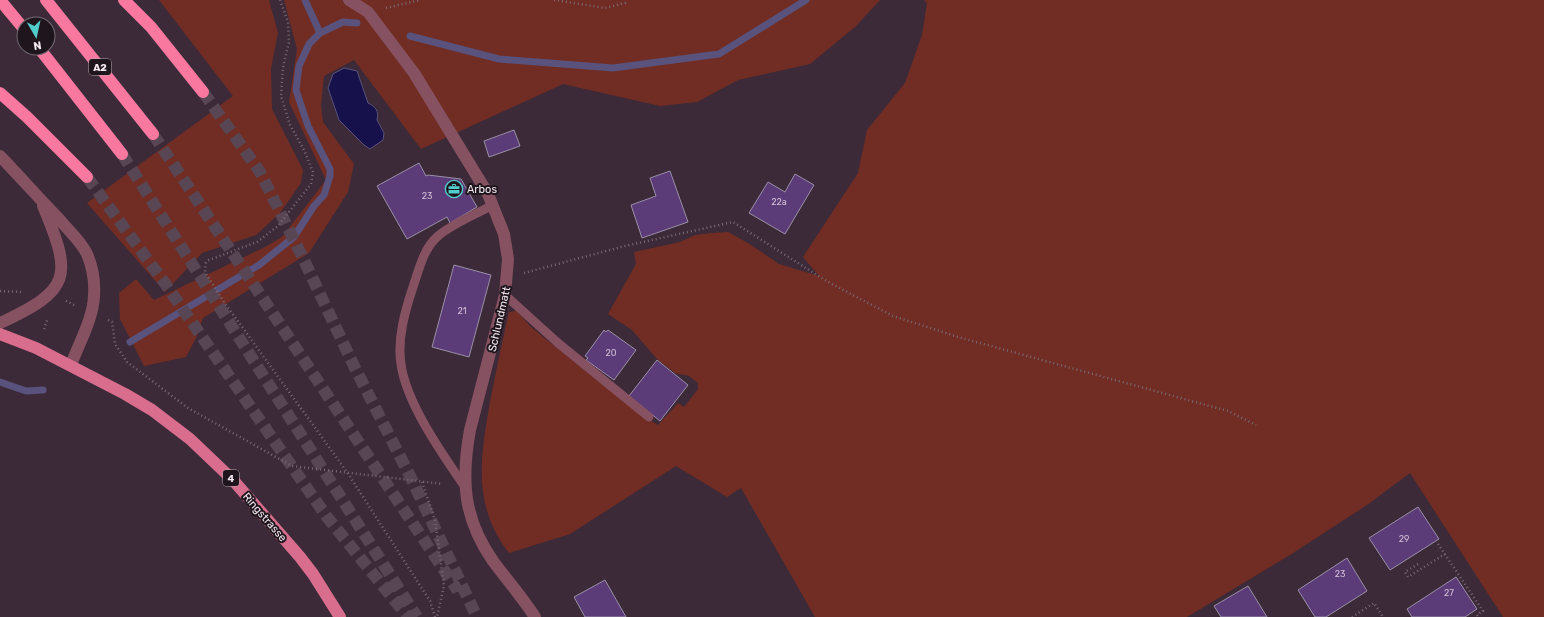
<svg xmlns="http://www.w3.org/2000/svg" width="1544" height="617" viewBox="0 0 1544 617" font-family="Rubik,sans-serif">
  <style>
    .green { fill: #712d23 }
    .water { fill: #16114a; stroke: #59527c }
    .lines { fill: none; stroke-linecap: round; stroke-linejoin: round }
    .stream { stroke: #59527c; stroke-width: 7 }
    .building { fill: #5c3c78; stroke: #9a90a6 }
    .highway-tunnel { stroke: #584654; stroke-width: 12; stroke-dasharray: 12 6; stroke-linecap: butt }
    .path { stroke: #7a6a76; stroke-width: 2.5; stroke-dasharray: 1 3; stroke-linecap: butt }
    .lane { stroke: #865160; stroke-width: 9 }
    .street { stroke: #865160; stroke-width: 12 }
    .primary { stroke: #d86d8d; stroke-width: 12 }
    .highway { stroke: #f8789f; stroke-width: 12 }
    .labels { text-anchor: middle; stroke-width: 4; stroke-linejoin: round; paint-order: stroke }
    .number-label { font-size: 9px; fill: #cfbdd3 }
    .shield { fill: #1e161c; stroke: #b4a9b1; stroke-width: 1 }
    .shield-label { font-size: 10px; font-weight: bold; fill: #f5e8f1 }
    .poi-label { font-size: 11px; fill: #f5e8f1; stroke: #1e161c; text-anchor: start }
    .street-label { font-size: 11px; fill: #f5e8f1; stroke: #1e161c }
  </style>
  <rect width="100%" height="100%" fill="#3c2a38"/>
  <!-- green -->
  <path class="green" d="M159,0H269L278,33L271,69L272,109L303,170L301,183L280,213L256,235L202,253L165,292L87,203L233,96Z
    M284,0H880L856,26L810,64L738,80L697,102L660,106L563,84L421,149L354,60L324,76L321,105L323,122L354,164L348,192L309,253L203,318L196,338L186,357L144,366L120,319L119,293L136,279L154,300L265,247L282,237L326,180L289,102L297,49Z
    M924,0H1544V617H1503L1410,473L1367,505L1290,555L1187,617H815L741,488L727,497L676,466L570,534L509,553C473,506 480,462 489,407C495,375 502,343 509,312L517,311L529,325L542,336L637,412L658,425L678,403L684,407L698,389V383L689,376L675,373L657,359L632,330L608,314L636,264L634,252L680,242L695,235L712,233L728,232L748,243L779,264L819,276L803,257L858,173L867,130L905,83L922,35L927,3Z"/>
  <!-- water -->
  <path class="water" d="M344,68L357,71L368,103C376,107 379,111 377,120L384,133L383,140L370,149L364,145L339,120L328,88L333,74Z"/>
  <g class="lines">
    <!-- stream -->
    <path class="stream" d="M305,0L320,33
      M410,36L499,59L613,68L719,54L806,0
      M130,342L259,265L294,237L314,206L324,195L330,176V169L308,126L296,90L299,66L309,44L320,33L343,22L357,23
      M0,382L26,391L43,390"/>
  </g>
  <!-- building -->
  <path class="building" d="M514,130L520,146L489,157L484,141Z
    M419,163L426,176L428,175L461,179L477,207L450,223L447,217L407,239L377,186Z
    M670,171L688,222L642,238L631,205L656,196L650,178Z
    M795,174L814,185L785,234L749,213L768,182L785,192Z
    M454,265L491,275L469,357L432,347Z
    M604,330L606,332L608,330L636,350L614,380L586,360L588,358L585,356Z
    M657,360L688,385L660,421L629,396Z
    M1418,507L1439,539L1390,570L1369,538Z
    M1347,558L1367,591L1326,617H1315L1298,590Z
    M1456,577L1477,609L1465,617H1412L1407,609Z
    M605,580L626,617H585L574,597Z
    M1248,586L1267,617H1221L1214,606Z"/>
  <g class="lines">
    <!-- highway-tunnel -->
    <path class="highway-tunnel" d="M203,92L260,172L302,256L354,366L412,480L477,617
      M153,134L458,591
      M122,154L417,617
      M87,177L164,282L327,517L408,617"/>
    <!-- path -->
    <path class="path" d="M280,0L288,22L289,42L283,67L281,96L290,125L304,150L313,172L311,184L278,226L257,242L209,260L206,263L205,272L224,302L347,472L430,601L435,617
      M554,0L605,8L625,3L627,0
      M386,8L420,0
      M524,273L625,246L733,222L828,282L893,316L958,337L1228,411L1256,425
      M0,291L21,292
      M66,301L76,306
      M108,320L112,322L115,344L127,362L188,408L292,466L443,484
      M44,329L48,318
      M422,482L435,520L444,586L437,617
      M1438,544L1483,611L1477,615L1478,617
      M1418,564L1405,572L1408,577L1445,554
      M1352,617L1374,603L1383,617"/>
    <!-- lane -->
    <path class="lane" d="M505,295L558,343L649,417
      M465,487C443,455 406,403 401,364C397,339 405,311 413,287C419,270 423,249 438,236C452,224 476,214 493,205"/>
    <!-- street -->
    <path class="street" d="M349,0L368,12L414,73L488,194L504,234L508,259L505,295L470,430C461,480 463,518 493,561C507,580 522,597 535,617
      M0,156C20,177 39,198 59,219C68,230 81,241 87,254C93,268 95,281 94,296C93,319 79,343 71,365
      M0,323C71,290 73,277 43,206"/>
    <!-- primary -->
    <path class="primary" d="M0,334L36,348L125,394L152,410L190,439L233,480L300,557L313,574L340,617"/>
    <!-- highway -->
    <path class="highway" d="M0,0L24,29
      M46,0L153,134
      M124,0L151,27L203,92
      M39,48L122,154
      M0,93L27,117L87,177"/>
  </g>
  <!-- icons -->
  <defs>
    <symbol id="office-ring" viewBox="-11 -11 22 22"><circle r="9.5" fill="#1e161c" stroke="#52cdcd" stroke-width="1.5"/><path d="M-6-3h4V-5.5h4V-3h4V5H-6ZM-1-4.5V-3h2v-1.5ZM-6 0V1H6V0Z" fill="#52cdcd"/></symbol>
  </defs>
  <g fill-rule="evenodd">
    <use href="#office-ring" x="444" y="179" width="20" height="20"/>
  </g>
  <g class="labels">
    <!-- number labels -->
    <g class="number-label">
      <text x="427" y="199">23</text>
      <text x="779" y="205">22a</text>
      <text x="462" y="314">21</text>
      <text x="611" y="356">20</text>
      <text x="1404" y="542">29</text>
      <text x="1340" y="577">23</text>
      <text x="1449" y="596">27</text>
    </g>
    <!-- shield labels -->
    <g class="shield">
      <rect x="89" y="59" width="22" height="16" rx="3"/>
      <rect x="223" y="470" width="16" height="16" rx="3"/>
    </g>
    <g class="shield-label">
      <text x="100" y="71">A2</text>
      <text x="231" y="482">4</text>
    </g>
    <!-- poi labels -->
    <g class="poi-label">
      <text x="467" y="193">Arbos</text>
    </g>
    <!-- street labels -->
    <g class="street-label">
      <text transform="translate(499 319) rotate(-77)" y="4">Schlundmatt</text>
      <text transform="translate(265 517) rotate(49)" y="4">Ringstrasse</text>
    </g>
  </g>
  <!-- north arrow -->
  <g transform="translate(36 36) rotate(171)"><circle r="19" fill="#1e161c" stroke="#746a71"/>
  <path d="M0-3L7 15L0 10L-7 15Z" fill="#52cdcd"/>
  <text y="-6" font-size="11" font-weight="bold" text-anchor="middle" fill="#f5e8f1">N</text>
  </g>
</svg>
